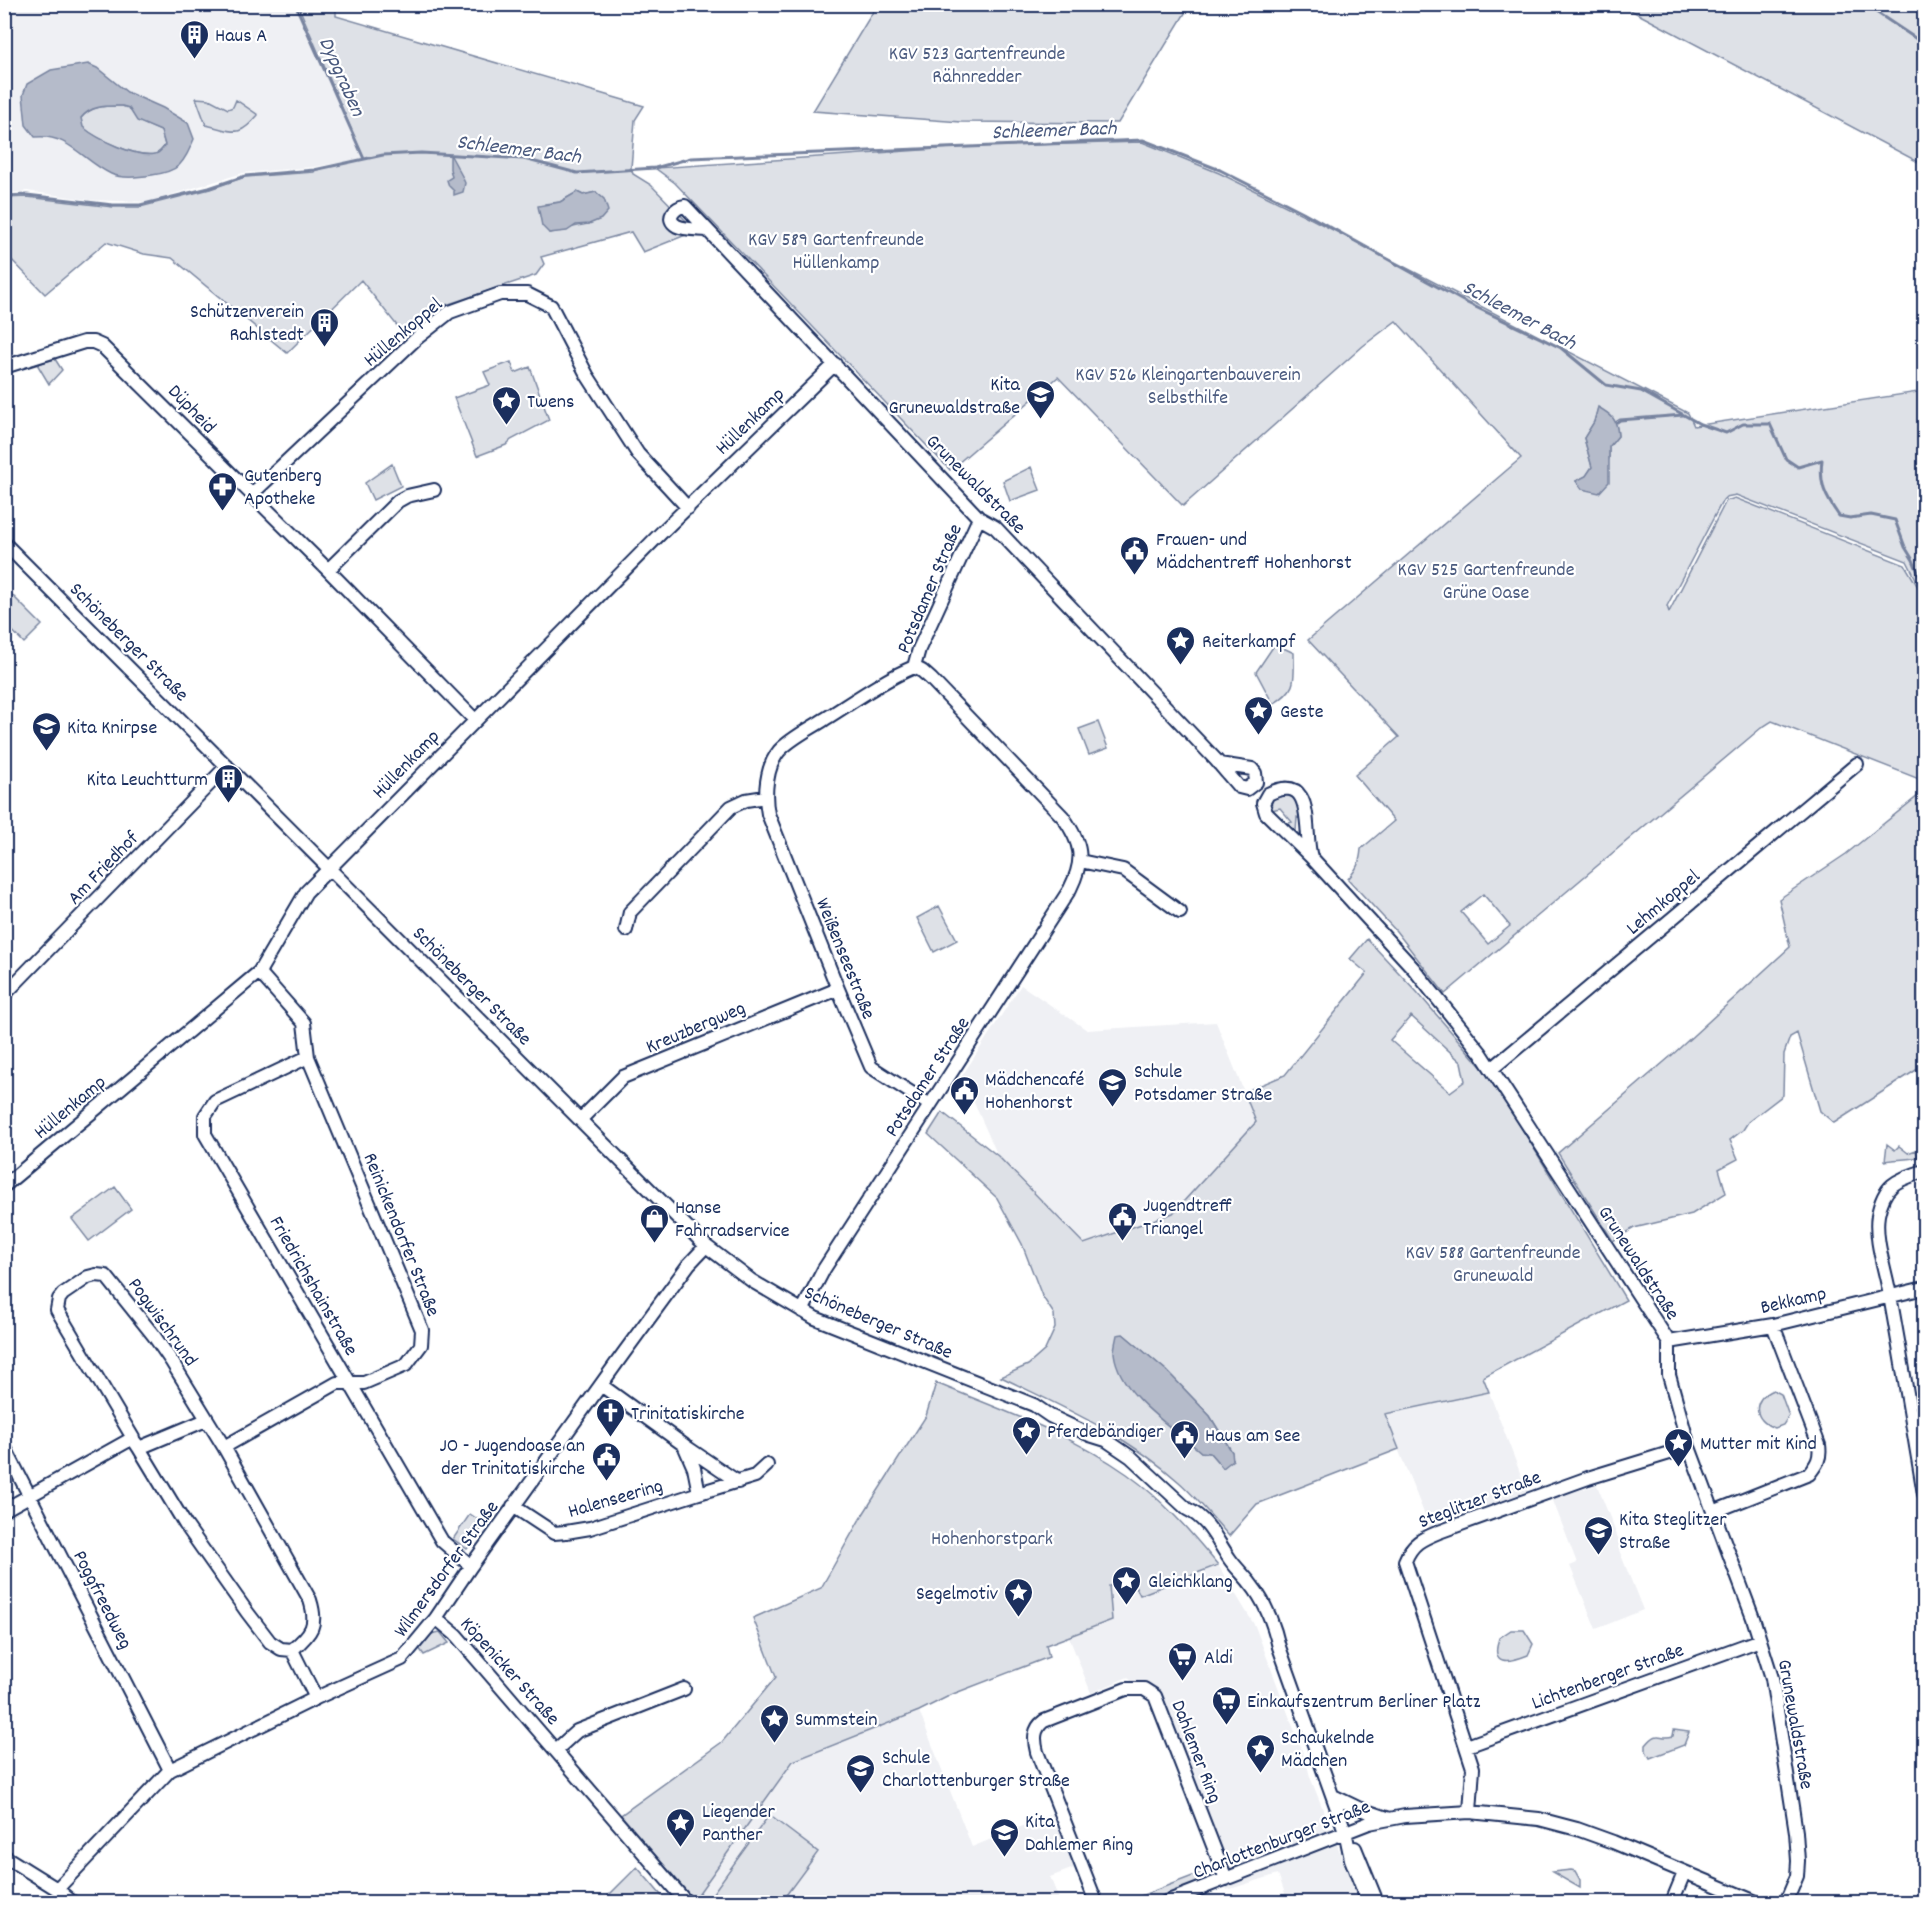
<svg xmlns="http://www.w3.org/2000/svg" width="1929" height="1907" viewBox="0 0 1929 1907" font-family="Dekko,sans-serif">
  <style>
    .built { fill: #eff0f4 }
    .green { fill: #dee1e7; stroke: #7c88a2; stroke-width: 1.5; fill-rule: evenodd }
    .water { fill: #b5bbca; stroke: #77839f; stroke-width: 1.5; fill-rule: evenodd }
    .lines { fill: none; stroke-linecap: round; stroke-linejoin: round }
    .stream { stroke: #77839f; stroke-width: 3 }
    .minor-casing { stroke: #1b2f5e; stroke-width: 16 }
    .minor { stroke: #fff; stroke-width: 12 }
    .labels { text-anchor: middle; stroke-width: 4.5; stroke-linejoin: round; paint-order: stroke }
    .poi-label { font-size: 20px; fill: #1b2f5e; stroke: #fff; text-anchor: start }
    .park-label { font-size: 20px; fill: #4c5c80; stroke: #fff }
    .street-label { font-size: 20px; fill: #1b2f5e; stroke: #fff }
    .water-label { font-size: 21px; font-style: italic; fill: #49597e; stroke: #fff }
  </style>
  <rect width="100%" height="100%" fill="#fff"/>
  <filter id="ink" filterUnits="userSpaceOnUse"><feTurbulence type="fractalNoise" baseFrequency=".0167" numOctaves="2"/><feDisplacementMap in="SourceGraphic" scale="12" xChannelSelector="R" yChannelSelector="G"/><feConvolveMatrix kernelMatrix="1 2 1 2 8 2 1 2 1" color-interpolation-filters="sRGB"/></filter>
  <g filter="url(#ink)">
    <!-- built -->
    <path class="built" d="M4,5H294L364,159L313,167L243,173L147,202L90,200L27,191L5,194Z
      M1021,985L1087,1030L1216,1022L1256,1122L1174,1213L1084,1244L998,1156L962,1076Z
      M1489,1392L1527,1491L1430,1528L1384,1414Z
      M1597,1485L1622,1548L1619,1550L1643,1610L1596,1629L1570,1566L1577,1563L1552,1498Z
      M1218,1565L1255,1626L1306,1761L1310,1777L1360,1902H1288L1278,1874L1227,1890L1150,1704L1128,1677L1091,1693L1069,1637L1112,1620L1109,1586L1134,1583L1140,1595Z
      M919,1711L972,1847L1052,1814L1074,1868L1050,1877L1060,1902H697L694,1900L793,1761Z"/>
    <!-- green -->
    <path class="green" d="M336,4V16L644,106L635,120L631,168L633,174L651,185L696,231L643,252L631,232L541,257L544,264L536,275L425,312L402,332L361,280L287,353L172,258L144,254L106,242L45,294L5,253L4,198L27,197L113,207H140L210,189L245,177L314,172L315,170L364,159L298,5ZM577,192L583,195L596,192L589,224C575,225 564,231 549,233L545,204L560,202Z
      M877,5V4L1190,5L1118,123L961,122L813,111Z
      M1621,5H1924V165Z
      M196,98L209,99L228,109L233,107L236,100L258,115C238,139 234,131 206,125Z
      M122,106L129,108L138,121L161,131L165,145C162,150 160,153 155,154C136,158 97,139 82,127L81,118C92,105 106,106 122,106Z
      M1142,142L1219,173L1302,214L1688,413L1694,426L1924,391V595L1907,561L1736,495L1726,497L1723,500L1667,606L1669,612L1726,501L1735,498L1905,565L1924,597V781L1772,721L1761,728L1445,994L1396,931L1348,879C1357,869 1360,862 1361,849L1394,821L1355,775L1399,737L1308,640L1521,458L1396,321L1363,346L1183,506L1058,377L950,470L675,183L655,168L966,147ZM1598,408C1612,415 1617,419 1618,436L1609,447V459L1582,489L1576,481L1586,476L1592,467L1584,438L1594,422ZM1483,894L1510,926L1488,944L1461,912Z
      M55,359L62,370L49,384L37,364Z
      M511,362L515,373L530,367L549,420L511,440L506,445L477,456L454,398L490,385L484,372Z
      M392,464L401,486L373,500L365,483Z
      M1031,467L1040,490L1010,501L1003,481Z
      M12,595L42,625L24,643L5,623V603Z
      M1275,644L1294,653C1294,680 1298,689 1273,704L1256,672Z
      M1098,722L1108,748L1089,755L1079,729Z
      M1283,794L1290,795L1297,800L1296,802L1304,820L1297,817L1296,832L1305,838L1303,843L1284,824L1292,822L1280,808L1271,810L1272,799Z
      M1918,796L1924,799V1065L1834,1123L1820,1111L1797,1033L1790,1037L1784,1054L1783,1095L1748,1122L1743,1130L1730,1140L1738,1159L1719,1169L1726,1193L1692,1214L1634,1228L1613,1241L1558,1153L1671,1056L1790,947L1779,899L1846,854Z
      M939,906L957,940L934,952L917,918Z
      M1367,939L1417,992L1483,1069L1516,1119L1626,1300L1483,1377L1489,1392L1385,1414L1399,1449L1257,1504L1229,1536C1213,1518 1197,1498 1179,1482C1127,1435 1063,1407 1001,1377L1028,1365L1045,1350L1055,1328L1054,1314L1042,1296L1022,1244L997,1198L928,1134L942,1112L998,1156L1084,1244L1173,1213L1256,1122L1244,1092L1285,1075L1367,973L1350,959ZM1411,1016L1461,1062L1465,1081L1450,1092L1390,1040ZM1123,1334L1167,1371L1210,1416L1232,1452L1223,1468L1210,1453L1201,1452L1175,1429Z
      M1887,1144L1895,1150L1899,1146L1908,1153L1916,1150L1918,1157C1907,1160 1896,1159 1885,1161Z
      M115,1187L131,1209L89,1241L72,1219Z
      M936,1383C1001,1410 1069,1433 1127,1474C1162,1499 1191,1532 1218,1565L1140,1595L1134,1583L1109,1586L1112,1620L1046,1645L1049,1657L953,1694L919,1711L793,1761L694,1900L621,1815L722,1742L776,1677L753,1618L821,1588L860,1519L926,1416Z
      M1773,1390L1781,1394L1789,1416L1783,1425L1775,1428C1753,1421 1751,1399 1773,1390Z
      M470,1514L485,1524L467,1549L453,1539Z
      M1511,1630H1524L1533,1644L1528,1655C1508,1663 1490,1666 1499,1638Z
      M440,1632L449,1643L424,1655L419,1648L431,1634Z
      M1674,1730L1689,1732L1684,1745L1650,1758L1646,1751V1745C1660,1728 1659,1741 1673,1736Z
      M769,1815L818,1852L781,1902H717L710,1897Z
      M637,1867L667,1902H602Z
      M1216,1867L1212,1879L1152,1902H1125Z
      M1571,1870L1575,1871L1580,1880V1888L1552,1872Z"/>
    <!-- water -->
    <path class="water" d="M88,64L97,68L127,92L163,108L188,123L194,139C183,164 180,171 152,175C140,177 122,179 111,174C83,161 68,133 35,137L26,125L23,95L27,84L51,70ZM122,106L129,108L137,121L161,131L165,145C162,149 160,153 155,154C136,158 97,139 83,127L81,118C91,105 106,106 122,106Z
      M450,154L462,176L465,183L463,192L454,195V191L449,186L447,180L452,177L450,169Z
      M577,192L583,195L596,192L604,199L608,211L601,219L589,224L576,225L567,231L549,233L542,226L538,206L560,202Z
      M1598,407C1612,415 1617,419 1618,436L1609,447V482L1599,493L1582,489L1576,481L1586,476L1592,467L1584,438L1594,422Z
      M1123,1334L1167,1371L1210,1416L1232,1452L1233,1460L1223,1468L1210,1453L1201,1452C1172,1427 1119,1395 1114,1353C1114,1347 1116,1340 1117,1335Z"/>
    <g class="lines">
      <!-- stream -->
      <path class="stream" d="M295,4L364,159
        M1864,4L1924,44
        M4,196L27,195L113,205H140L209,188L245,176L314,170L383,155L421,153L524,159L577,173L655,168L691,158L1143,140L1220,170L1303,212L1463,301L1561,348L1606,385L1641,391L1700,424L1726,433L1743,424H1770L1786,459L1798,467L1822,460C1819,484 1825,496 1839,516L1850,518L1871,515L1895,520L1905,547L1913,560L1924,587
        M1617,422L1620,420L1683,415"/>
      <defs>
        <path id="minor" d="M707,230C699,229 685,230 677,226C664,219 675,207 685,206L979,518L995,527L1216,760L1239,787L1247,789L1256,782L1255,773L1252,769L1219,764
          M4,367L84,342H93L102,346L328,570L475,720
          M252,494L417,338L450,312L500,294H527L551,306L587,375L638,454L688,508
          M4,543L706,1246L752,1281L815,1318L1034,1405L1050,1416L1090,1435L1106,1440L1131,1457L1187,1509C1208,1519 1216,1539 1229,1558C1235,1567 1243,1574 1250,1583C1264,1600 1274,1625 1279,1647L1345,1831L1351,1859L1368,1902
          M328,570L398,501L407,496L434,490
          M914,667C883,680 854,701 825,719C810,729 791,738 779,751C766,767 764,794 768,814L838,989L871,1067L930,1105
          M1311,857C1303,834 1317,770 1268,794L1263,803L1266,813L1311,857L1413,968L1481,1053L1669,1342V1375L1689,1447L1753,1618L1772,1678L1796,1832L1798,1861L1797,1876L1786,1902
          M1080,861L1123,870L1180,912
          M626,930L630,912L731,807L746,800L765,797
          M4,995L227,766
          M308,1057L215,1101L205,1116V1134L442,1541L471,1566
          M1493,1068L1857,764
          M580,1120L623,1077L838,989
          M1924,1171C1898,1180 1884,1183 1878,1215C1874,1240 1886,1271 1890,1296C1902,1362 1913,1428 1924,1494
          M4,1186L259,972L306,892L660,534L835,364
          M802,1311L824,1269L1070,889C1085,859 1082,844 1063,817L931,679L922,671L914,667L919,649L979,518
          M1669,1342L1773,1325L1924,1288
          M135,1442L139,1448L206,1420
          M4,1446L170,1770
          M685,1446L738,1482
          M224,1447L337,1383H364L406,1365L421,1345L422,1330L308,1057L304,1023L259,972
          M699,1493L755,1476L767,1465
          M513,1506L554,1533L566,1532L590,1528L699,1493L694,1468L684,1445L601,1385
          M4,1510L133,1438L57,1310L59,1299L63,1294L88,1277L96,1275L106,1276L154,1336L172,1362L224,1447L310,1600C318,1625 312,1633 292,1650L281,1649L270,1642L247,1612L185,1524L139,1448
          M1713,1512L1809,1474C1817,1464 1821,1458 1819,1445L1773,1325
          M436,1618L456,1635L686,1902
          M292,1650L316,1698
          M1467,1746L1760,1640
          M556,1750L577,1731L684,1689
          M1333,1796L1358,1808L1387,1818
          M1470,1812L1473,1768L1405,1561C1412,1543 1422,1539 1439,1532L1588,1478L1689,1447
          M1355,1848L1377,1902
          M4,1856L57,1889L72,1902
          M57,1889L170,1770L316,1698L402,1659L436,1618L471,1566L623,1354L689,1264L706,1246
          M1096,1902L1037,1752C1034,1740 1033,1729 1044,1721L1126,1689H1144L1155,1696L1226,1879
          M1166,1902L1369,1823L1405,1816L1470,1812L1539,1819L1577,1829L1613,1842L1756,1902
          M1672,1902L1684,1873"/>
      </defs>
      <!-- minor casing -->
      <use href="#minor" class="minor-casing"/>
      <!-- minor -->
      <use href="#minor" class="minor"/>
    </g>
  </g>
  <!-- icons -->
  <defs>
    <symbol id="building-pin" viewBox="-11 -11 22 30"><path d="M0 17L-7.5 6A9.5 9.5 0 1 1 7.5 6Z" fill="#1b2f5e" stroke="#fff"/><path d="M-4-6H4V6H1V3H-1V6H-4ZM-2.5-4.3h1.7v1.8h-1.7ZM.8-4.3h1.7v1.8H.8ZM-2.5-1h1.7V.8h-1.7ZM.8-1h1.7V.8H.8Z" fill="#fff"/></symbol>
    <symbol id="school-pin" viewBox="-11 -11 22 30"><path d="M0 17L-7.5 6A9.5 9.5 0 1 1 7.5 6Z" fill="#1b2f5e" stroke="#fff"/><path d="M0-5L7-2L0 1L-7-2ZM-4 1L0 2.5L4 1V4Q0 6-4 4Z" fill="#fff"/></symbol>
    <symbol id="sight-pin" viewBox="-11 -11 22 30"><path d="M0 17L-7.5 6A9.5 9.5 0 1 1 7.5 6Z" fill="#1b2f5e" stroke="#fff"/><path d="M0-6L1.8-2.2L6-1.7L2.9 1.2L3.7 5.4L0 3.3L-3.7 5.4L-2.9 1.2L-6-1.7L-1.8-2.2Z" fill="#fff"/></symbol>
    <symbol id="pharmacy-pin" viewBox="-11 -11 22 30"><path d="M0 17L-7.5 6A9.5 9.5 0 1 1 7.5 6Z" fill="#1b2f5e" stroke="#fff"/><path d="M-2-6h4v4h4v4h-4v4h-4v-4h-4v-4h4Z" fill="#fff"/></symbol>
    <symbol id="civic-pin" viewBox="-11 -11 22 30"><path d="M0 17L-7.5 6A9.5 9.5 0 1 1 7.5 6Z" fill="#1b2f5e" stroke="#fff"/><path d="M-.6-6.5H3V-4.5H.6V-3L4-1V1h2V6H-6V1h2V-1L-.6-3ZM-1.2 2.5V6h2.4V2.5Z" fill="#fff"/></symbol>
    <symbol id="shop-pin" viewBox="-11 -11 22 30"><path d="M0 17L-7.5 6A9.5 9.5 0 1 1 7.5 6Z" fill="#1b2f5e" stroke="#fff"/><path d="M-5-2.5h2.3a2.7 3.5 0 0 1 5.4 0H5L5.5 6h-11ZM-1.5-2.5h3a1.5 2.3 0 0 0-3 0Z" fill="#fff"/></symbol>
    <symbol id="church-pin" viewBox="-11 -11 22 30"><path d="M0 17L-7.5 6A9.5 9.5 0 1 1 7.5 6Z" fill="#1b2f5e" stroke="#fff"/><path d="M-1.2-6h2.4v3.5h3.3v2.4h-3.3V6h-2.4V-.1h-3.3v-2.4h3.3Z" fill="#fff"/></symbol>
    <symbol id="supermarket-pin" viewBox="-11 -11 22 30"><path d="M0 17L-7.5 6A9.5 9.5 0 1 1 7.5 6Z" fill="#1b2f5e" stroke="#fff"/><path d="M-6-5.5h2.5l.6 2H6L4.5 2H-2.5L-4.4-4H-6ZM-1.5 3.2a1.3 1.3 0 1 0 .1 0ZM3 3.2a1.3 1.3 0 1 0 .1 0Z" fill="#fff"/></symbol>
  </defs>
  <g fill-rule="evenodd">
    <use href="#building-pin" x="178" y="18" width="33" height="45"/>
    <use href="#building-pin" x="308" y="306" width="33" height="45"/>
    <use href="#school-pin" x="1024" y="378" width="33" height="45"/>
    <use href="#sight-pin" x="490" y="384" width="33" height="45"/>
    <use href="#pharmacy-pin" x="206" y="470" width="33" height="45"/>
    <use href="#civic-pin" x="1118" y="534" width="33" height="45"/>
    <use href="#sight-pin" x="1164" y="624" width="33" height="45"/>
    <use href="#sight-pin" x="1242" y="694" width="33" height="45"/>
    <use href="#school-pin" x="30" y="710" width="33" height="45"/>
    <use href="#building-pin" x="212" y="762" width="33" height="45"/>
    <use href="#school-pin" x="1096" y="1066" width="33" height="45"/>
    <use href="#civic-pin" x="948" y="1074" width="33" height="45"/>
    <use href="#civic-pin" x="1106" y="1200" width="33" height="45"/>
    <use href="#shop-pin" x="638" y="1202" width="33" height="45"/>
    <use href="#church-pin" x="594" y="1396" width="33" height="45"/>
    <use href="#sight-pin" x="1010" y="1414" width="33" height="45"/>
    <use href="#civic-pin" x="1168" y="1418" width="33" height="45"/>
    <use href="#sight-pin" x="1662" y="1426" width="33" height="45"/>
    <use href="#civic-pin" x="590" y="1440" width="33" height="45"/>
    <use href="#school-pin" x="1582" y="1514" width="33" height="45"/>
    <use href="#sight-pin" x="1110" y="1564" width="33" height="45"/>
    <use href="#sight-pin" x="1002" y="1576" width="33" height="45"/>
    <use href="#supermarket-pin" x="1166" y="1640" width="33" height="45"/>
    <use href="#supermarket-pin" x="1210" y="1684" width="33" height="45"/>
    <use href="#sight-pin" x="758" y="1702" width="33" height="45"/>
    <use href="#sight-pin" x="1244" y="1732" width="33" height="45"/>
    <use href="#school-pin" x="844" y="1752" width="33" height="45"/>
    <use href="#sight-pin" x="664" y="1806" width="33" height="45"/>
    <use href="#school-pin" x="988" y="1816" width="33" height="45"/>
  </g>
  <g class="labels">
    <!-- poi labels -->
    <g class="poi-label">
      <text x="215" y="41">Haus A</text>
      <text x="304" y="317" text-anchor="end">Schützenverein<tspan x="304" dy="23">Rahlstedt</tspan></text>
      <text x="1020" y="390" text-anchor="end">Kita<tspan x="1020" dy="23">Grunewaldstraße</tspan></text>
      <text x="527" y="407">Twens</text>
      <text x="244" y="481">Gutenberg<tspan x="244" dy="23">Apotheke</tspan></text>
      <text x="1156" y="545">Frauen- und<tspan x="1156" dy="23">Mädchentreff Hohenhorst</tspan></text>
      <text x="1202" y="647">Reiterkampf</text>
      <text x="1280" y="717">Geste</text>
      <text x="67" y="733">Kita Knirpse</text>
      <text x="208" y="785" text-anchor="end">Kita Leuchtturm</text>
      <text x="1134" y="1077">Schule<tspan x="1134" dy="23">Potsdamer Straße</tspan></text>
      <text x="985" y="1085">Mädchencafé<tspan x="985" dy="23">Hohenhorst</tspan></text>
      <text x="1143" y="1211">Jugendtreff<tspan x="1143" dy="23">Triangel</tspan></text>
      <text x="675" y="1213">Hanse<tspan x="675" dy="23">Fahrradservice</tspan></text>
      <text x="631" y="1419">Trinitatiskirche</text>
      <text x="1047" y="1437">Pferdebändiger</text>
      <text x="1205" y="1441">Haus am See</text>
      <text x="1700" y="1449">Mutter mit Kind</text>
      <text x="585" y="1451" text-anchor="end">JO - Jugendoase an<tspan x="585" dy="23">der Trinitatiskirche</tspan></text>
      <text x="1619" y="1525">Kita Steglitzer<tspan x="1619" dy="23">Straße</tspan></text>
      <text x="1148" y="1587">Gleichklang</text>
      <text x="998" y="1599" text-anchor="end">Segelmotiv</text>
      <text x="1204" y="1663">Aldi</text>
      <text x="1247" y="1707">Einkaufszentrum Berliner Platz</text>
      <text x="795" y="1725">Summstein</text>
      <text x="1281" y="1743">Schaukelnde<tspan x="1281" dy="23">Mädchen</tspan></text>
      <text x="882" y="1763">Schule<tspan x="882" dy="23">Charlottenburger Straße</tspan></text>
      <text x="702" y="1817">Liegender<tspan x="702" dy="23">Panther</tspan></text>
      <text x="1025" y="1827">Kita<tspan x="1025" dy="23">Dahlemer Ring</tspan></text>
    </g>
    <!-- park labels -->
    <g class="park-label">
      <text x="977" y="59">KGV 523 Gartenfreunde<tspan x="977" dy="23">Rähnredder</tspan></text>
      <text x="836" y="245">KGV 589 Gartenfreunde<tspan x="836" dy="23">Hüllenkamp</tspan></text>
      <text x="1188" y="380">KGV 526 Kleingartenbauverein<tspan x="1188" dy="23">Selbsthilfe</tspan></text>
      <text x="1486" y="575">KGV 525 Gartenfreunde<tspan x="1486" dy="23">Grüne Oase</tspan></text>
      <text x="1493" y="1258">KGV 588 Gartenfreunde<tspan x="1493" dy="23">Grunewald</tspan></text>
      <text x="992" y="1544">Hohenhorstpark</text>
    </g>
    <!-- street labels -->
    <g class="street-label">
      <text transform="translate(402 331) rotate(-40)" y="7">Hüllenkoppel</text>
      <text transform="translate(193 408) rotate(46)" y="7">Düpheid</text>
      <text transform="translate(749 420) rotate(-44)" y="7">Hüllenkamp</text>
      <text transform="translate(977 483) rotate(45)" y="7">Grunewaldstraße</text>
      <text transform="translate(928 588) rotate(-67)" y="7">Potsdamer Straße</text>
      <text transform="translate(130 641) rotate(45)" y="7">Schöneberger Straße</text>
      <text transform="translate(405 763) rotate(-46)" y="7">Hüllenkamp</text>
      <text transform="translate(102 867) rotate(-46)" y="7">Am Friedhof</text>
      <text transform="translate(1662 901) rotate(-40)" y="7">Lehmkoppel</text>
      <text transform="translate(847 958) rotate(68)" y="7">Weißenseestraße</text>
      <text transform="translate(473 985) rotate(45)" y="7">Schöneberger Straße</text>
      <text transform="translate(695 1026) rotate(-23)" y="7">Kreuzbergweg</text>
      <text transform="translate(926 1076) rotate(-57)" y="7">Potsdamer Straße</text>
      <text transform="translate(69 1106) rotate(-40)" y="7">Hüllenkamp</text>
      <text transform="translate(403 1234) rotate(68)" y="7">Reinickendorfer Straße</text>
      <text transform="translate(1640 1262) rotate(57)" y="7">Grunewaldstraße</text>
      <text transform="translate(315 1285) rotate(60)" y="7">Friedrichshainstraße</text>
      <text transform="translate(1793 1299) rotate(-13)" y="7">Bekkamp</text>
      <text transform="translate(164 1321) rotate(54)" y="7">Pogwischrund</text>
      <text transform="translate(879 1321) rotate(23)" y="7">Schöneberger Straße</text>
      <text transform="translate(615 1497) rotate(-16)" y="7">Halenseering</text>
      <text transform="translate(1479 1498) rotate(-21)" y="7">Steglitzer Straße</text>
      <text transform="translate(445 1568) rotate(-54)" y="7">Wilmersdorfer Straße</text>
      <text transform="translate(104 1599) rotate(63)" y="7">Poggfreedweg</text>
      <text transform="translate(511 1670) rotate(48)" y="7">Köpenicker Straße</text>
      <text transform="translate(1607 1675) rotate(-20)" y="7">Lichtenberger Straße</text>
      <text transform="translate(1797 1724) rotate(80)" y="7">Grunewaldstraße</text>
      <text transform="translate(1198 1751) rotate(69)" y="7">Dahlemer Ring</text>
      <text transform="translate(1281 1838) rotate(-21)" y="7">Charlottenburger Straße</text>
    </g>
    <!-- water labels -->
    <g class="water-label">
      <text transform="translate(343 76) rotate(66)" y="7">Dypgraben</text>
      <text transform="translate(1054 129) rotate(-2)" y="7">Schleemer Bach</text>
      <text transform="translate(519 148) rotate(7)" y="7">Schleemer Bach</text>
      <text transform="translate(1520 314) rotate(28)" y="7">Schleemer Bach</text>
    </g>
  </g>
  <!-- margin -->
  <rect width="1929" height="1907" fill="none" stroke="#fff" stroke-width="24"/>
  <rect x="12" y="12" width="1905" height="1883" fill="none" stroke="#1b2f5e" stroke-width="2" filter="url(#ink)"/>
</svg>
